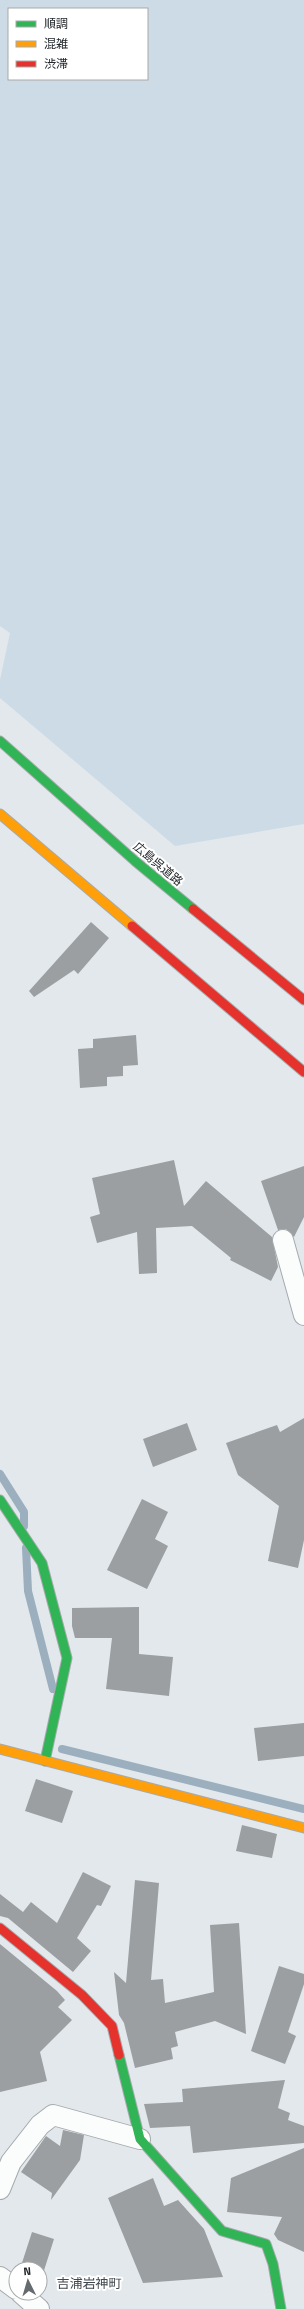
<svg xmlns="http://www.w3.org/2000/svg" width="304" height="2309" viewBox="0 0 304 2309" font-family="'Titillium Web','Noto Sans JP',sans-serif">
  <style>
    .green { fill: #ccdbe6; fill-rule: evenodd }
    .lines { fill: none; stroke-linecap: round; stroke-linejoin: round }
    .stream { stroke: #9bafbf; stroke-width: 8 }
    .building { fill: #9b9fa2 }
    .street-casing { stroke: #a6aaad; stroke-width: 22 }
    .fast-casing { stroke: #a6aaad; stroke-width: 11 }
    .slow-casing { stroke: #a6aaad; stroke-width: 11 }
    .jam-casing { stroke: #a6aaad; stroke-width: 11 }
    .street { stroke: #fbfcfc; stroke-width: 20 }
    .fast { stroke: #30b455; stroke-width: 9 }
    .slow { stroke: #ff9f0a; stroke-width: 9 }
    .jam { stroke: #e5322d; stroke-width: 9 }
    .labels { text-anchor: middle; stroke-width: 4; stroke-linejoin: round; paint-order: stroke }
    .street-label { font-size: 12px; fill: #24282b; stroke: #fff }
    .neighbourhood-label { font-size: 13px; fill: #40484e; stroke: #fff }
  </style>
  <rect width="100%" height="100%" fill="#e2e8ec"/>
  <!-- green -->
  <path class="green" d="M0,0H304V824L175,846L0,698V680L10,633L0,626ZM9,9H147V79H9Z"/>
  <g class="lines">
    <!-- stream -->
    <path class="stream" d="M0,1474L24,1512V1526
      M26,1548L28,1591L53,1689
      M62,1749L304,1809"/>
  </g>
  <!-- building -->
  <path class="building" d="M91,922L109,938L78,974L74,970L34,997L29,991Z
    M136,1035L138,1065L123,1066V1076L107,1077V1086L80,1088L78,1049L93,1048V1039Z
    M174,1160L184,1206L206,1181L272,1237L278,1267L271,1281L230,1260L231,1258L192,1226L156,1228L157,1273L139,1274L137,1232L97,1243L90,1217L100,1214L92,1178Z
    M304,1166V1217L294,1237L286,1229L278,1230L261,1181Z
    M304,1418V1540L298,1568L268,1561L279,1506L238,1475L226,1443L277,1425L280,1432Z
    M187,1423L197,1450L153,1467L143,1439Z
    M142,1499L168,1512L155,1539L168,1546L147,1589L107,1570Z
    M139,1607V1654L173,1657L169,1696L106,1689L112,1638H75L72,1626V1608Z
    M304,1723V1756L258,1761L254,1728Z
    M36,1779L73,1791L62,1823L25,1811Z
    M242,1825L277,1834L272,1858L236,1851Z
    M83,1872L111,1886L101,1906L97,1905L77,1938L91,1951L73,1972L8,1918L0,1916V1894L23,1912L31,1902L57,1923Z
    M135,1880L159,1883L151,1980L163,1979L165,2003L214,1992L210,1925L239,1923L246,2034L215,2021L175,2032L178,2046L171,2048L173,2059L135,2068L124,2023L119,2015L114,1972L126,1983Z
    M0,1944L57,1991L65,2000L58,2007L72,2020L40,2052L47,2081L0,2092Z
    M279,1966L304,1974V1984L288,2032L296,2036L285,2064L251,2051Z
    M285,2080L278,2108L290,2113L288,2120L304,2126V2143L193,2153L190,2126L150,2128L144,2104L183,2102L182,2089Z
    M63,2130L84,2135L80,2160L51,2200L52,2193L21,2172L46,2136L60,2146Z
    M304,2148V2252L278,2240L274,2234L282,2217L227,2212L231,2178Z
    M153,2178L164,2206L178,2200L204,2229L223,2277L143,2283L108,2198Z
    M32,2232L54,2239L40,2283V2269H20Z"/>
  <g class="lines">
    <defs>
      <path id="street" d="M283,1240L304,1315
        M0,2189L11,2162L40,2125L53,2115L140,2139
        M0,2277L16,2289
        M21,2293L39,2309"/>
      <path id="fast" d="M0,741L135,861L193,909
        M0,1500L42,1563L67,1658L45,1761
        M119,2055L140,2139L222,2231L266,2244L273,2264L281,2309"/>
      <path id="slow" d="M0,814L132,926
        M0,1749L304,1828"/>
      <path id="jam" d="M193,909L304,1000
        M132,926L304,1072
        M0,1928L82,1995L112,2026L119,2055"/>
    </defs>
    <!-- street casing -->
    <use href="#street" class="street-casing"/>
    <!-- fast casing -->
    <use href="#fast" class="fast-casing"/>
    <!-- slow casing -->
    <use href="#slow" class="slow-casing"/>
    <!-- jam casing -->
    <use href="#jam" class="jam-casing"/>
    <!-- street -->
    <use href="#street" class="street"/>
    <!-- fast -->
    <use href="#fast" class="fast"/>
    <!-- slow -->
    <use href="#slow" class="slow"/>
    <!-- jam -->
    <use href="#jam" class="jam"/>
  </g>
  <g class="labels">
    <!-- street labels -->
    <g class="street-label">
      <text transform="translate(158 864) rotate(40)" y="4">広島呉道路</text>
    </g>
    <!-- neighbourhood labels -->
    <g class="neighbourhood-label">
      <text x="89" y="2288">吉浦岩神町</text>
    </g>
  </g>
  <!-- legend -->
  <rect x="8" y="8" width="140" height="72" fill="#ffffff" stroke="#a7a9aa"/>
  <rect x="16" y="21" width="20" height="6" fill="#30b455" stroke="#a7a9aa"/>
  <text x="44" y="28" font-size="12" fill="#24282b">順調</text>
  <rect x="16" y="41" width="20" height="6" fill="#ff9f0a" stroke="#a7a9aa"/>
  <text x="44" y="48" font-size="12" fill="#24282b">混雑</text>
  <rect x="16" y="61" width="20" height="6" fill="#e5322d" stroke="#a7a9aa"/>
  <text x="44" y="68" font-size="12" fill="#24282b">渋滞</text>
  <!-- north arrow -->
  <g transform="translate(28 2281) rotate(355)"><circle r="19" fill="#ffffff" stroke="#a7a9aa"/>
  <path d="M0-3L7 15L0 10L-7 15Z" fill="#666b6f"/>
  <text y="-6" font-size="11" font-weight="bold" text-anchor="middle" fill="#24282b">N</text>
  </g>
</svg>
